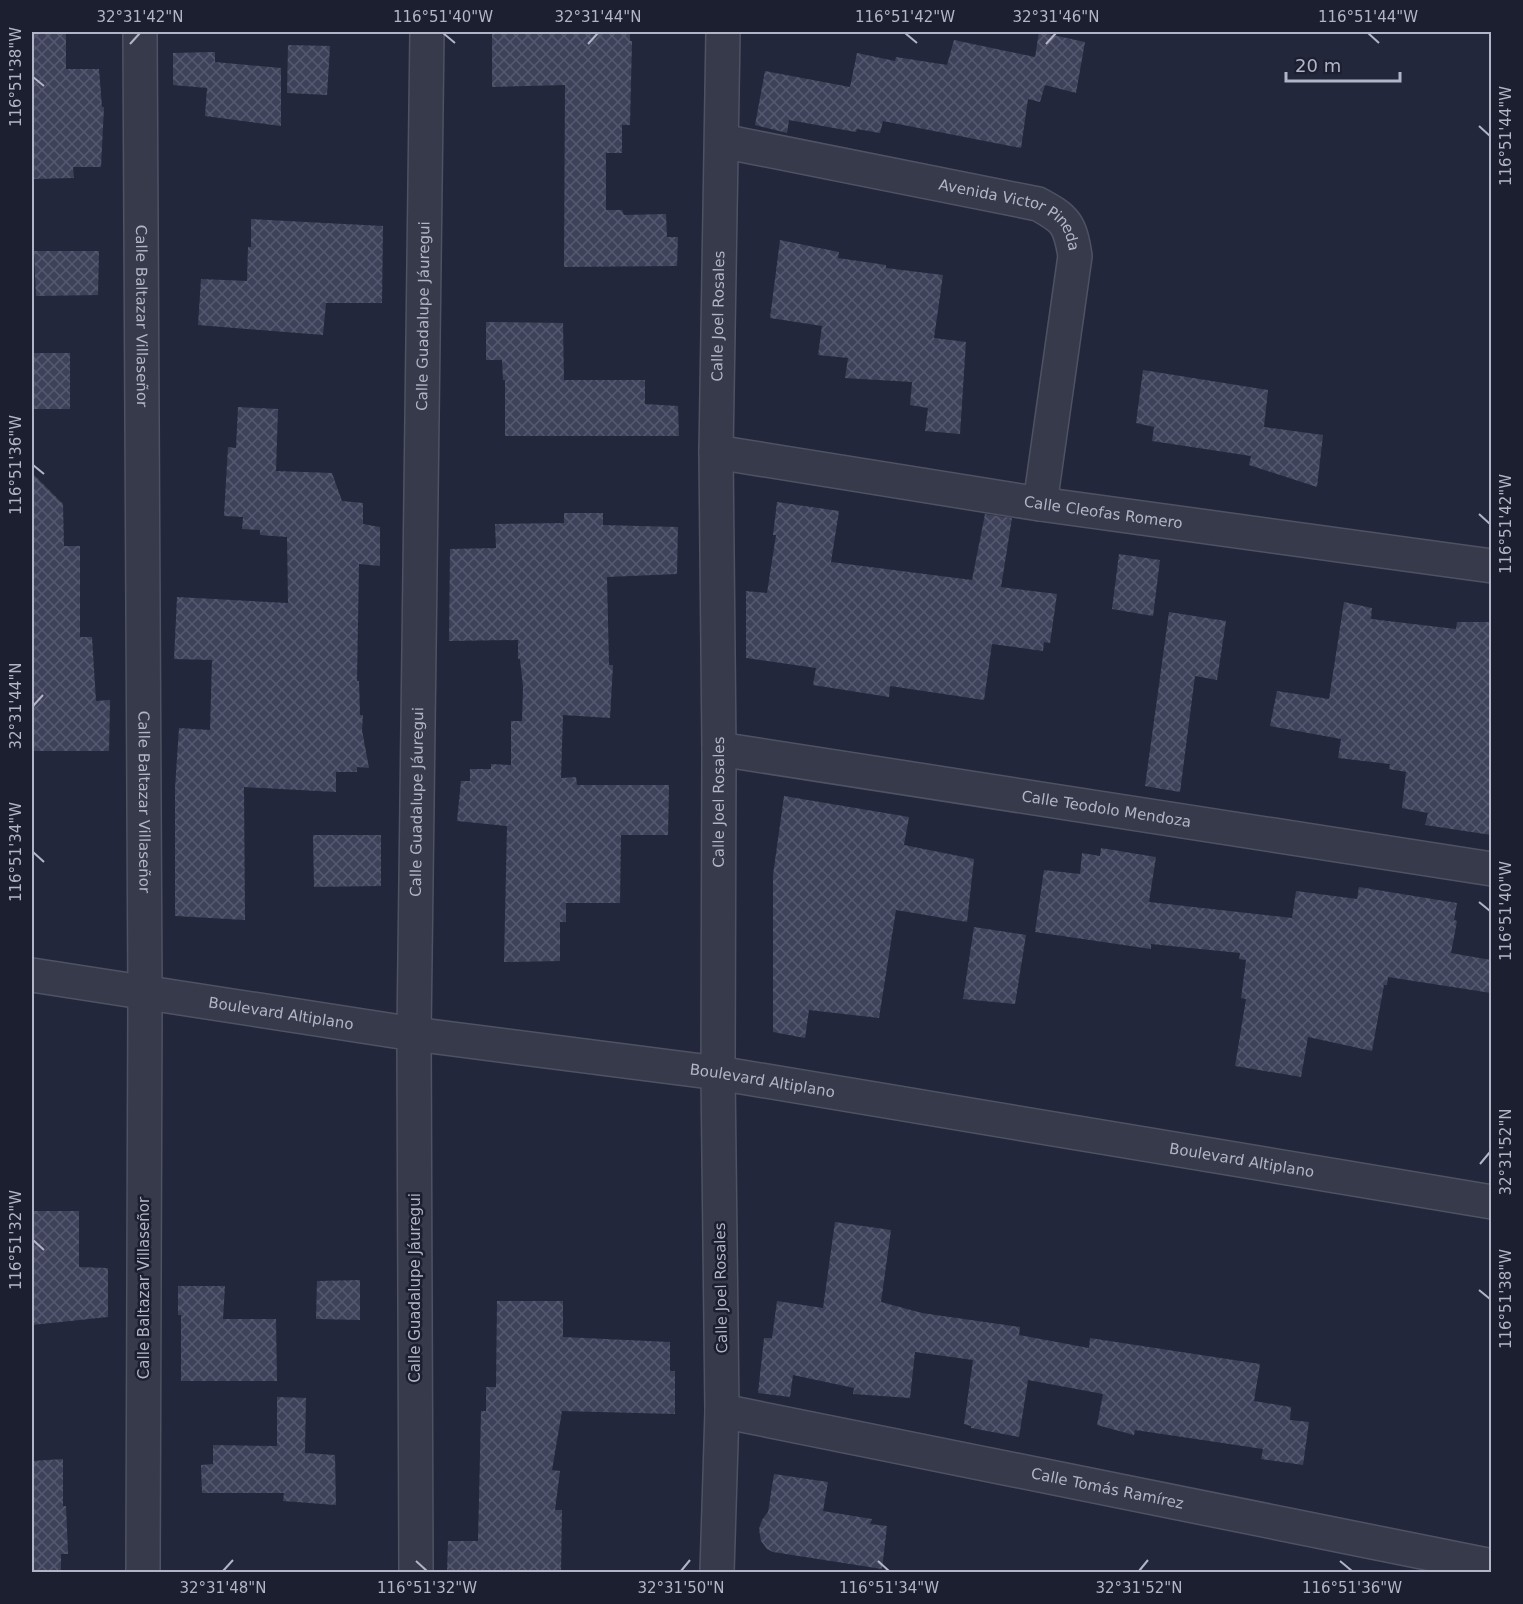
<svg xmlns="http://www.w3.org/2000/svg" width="1523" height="1604" viewBox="0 0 1523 1604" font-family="'DejaVu Sans',sans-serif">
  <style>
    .building { fill: url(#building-cross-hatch) }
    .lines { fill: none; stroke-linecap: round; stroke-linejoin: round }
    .street-casing { stroke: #4f5263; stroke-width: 36 }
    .street { stroke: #373a4b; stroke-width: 33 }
    .ticks { fill: none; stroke: #b2b5c7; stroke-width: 2 }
    .labels { text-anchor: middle; stroke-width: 5; stroke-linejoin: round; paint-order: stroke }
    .street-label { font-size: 15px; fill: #b2b5c7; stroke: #1c1f30 }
    .neatline { fill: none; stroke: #b2b5c7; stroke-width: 2 }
    .ticks-label { font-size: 15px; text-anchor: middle; fill: #b2b5c7 }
  </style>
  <defs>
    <pattern id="building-cross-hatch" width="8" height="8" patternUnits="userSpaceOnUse" patternTransform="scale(1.5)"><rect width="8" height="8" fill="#3d4159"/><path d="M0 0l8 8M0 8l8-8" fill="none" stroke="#575a6f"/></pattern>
  </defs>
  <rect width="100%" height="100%" fill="#23273b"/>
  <!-- building -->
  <path class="building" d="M32,32H66V69H99L102,107H104L101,167H73L74,178L32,179Z
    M492,32H630V41H632L630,125H622V153H606V210H622L624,215L666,214L667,237H678L677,266L564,267L565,85L492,87Z
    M1039,32L1085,42L1076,93L1045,85L1040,102L1028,99L1021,148L883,121L880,133L857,129L856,132L789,120L787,133L755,125L765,71L850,87L857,53L895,61L896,57L947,65L954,40L1035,57Z
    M288,45L330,46L327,95L287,93Z
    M215,52V62L281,68V126L205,116L207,88L173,85V53Z
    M251,219L383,226L382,303H326L323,335L198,325L201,279L247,281L248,247H251Z
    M780,240L839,252L838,258L886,265V268L943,275L934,338L966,342L960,434L925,431L928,408L910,405L912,382L845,378L848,358L818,355L822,326L770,318Z
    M34,251H99L98,295L36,296Z
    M486,322L563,323L564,380H645V404L678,406L679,436H505V380H503L502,360H486Z
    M32,353H70V409H32Z
    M1143,370L1268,390L1264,427L1323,435L1317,487L1249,465L1251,456L1152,441L1154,427L1136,423Z
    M238,407L278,409L276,471L332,473L342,501L363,503V524L380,527V566L359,564L357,681H359L360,715H363L362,730L369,768L357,767V772H336V792L244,787L245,920L175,916V788L179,728L210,730L212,660L174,659L177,597L288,603L287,537L260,535V530L242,529L243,517L224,516L228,447L236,448Z
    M32,473L63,504L64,546H80V637H92L96,701L110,700L109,751H32Z
    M777,502L839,511L831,562L972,580L985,514L1012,518L1001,587L1057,594L1050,643L1044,642L1043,651L992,644L984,700L890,686L889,697L813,685L816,668L746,658V591L767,593L776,535H773Z
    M564,513H603V525L678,527L677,574L607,577L609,665H613L610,718L563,715L561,778L576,777L577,785H669L668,835H621L620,903H566V922H560V961L504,962L507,826L457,821L461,781H470V769H491V764L511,765V721H522L523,687L520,659H518V640L449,641L450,549L496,548L495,524L564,523Z
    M1119,554L1160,560L1153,616L1112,609Z
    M1344,602L1372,608L1371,619L1456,629L1457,622H1491V835L1425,825L1428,813L1402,808L1406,772L1389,769L1390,764L1338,758L1341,739L1270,726L1277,691L1329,699Z
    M1169,612L1226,621L1217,680L1195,676L1180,792L1145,786Z
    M784,796L909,817L904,845L974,859L967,922L896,910L879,1018L809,1010L805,1038L773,1032V875Z
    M313,835H381V886L314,887Z
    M1101,848L1156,857L1149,902L1292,918L1296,891L1357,899L1359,887L1457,903L1454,920L1457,921L1451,953L1491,960V993L1388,977L1387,985H1384L1372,1051L1308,1037L1301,1077L1235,1066L1246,999L1241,998L1246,960L1239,959L1240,953L1151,944V949L1035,932L1044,870L1080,874L1082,853L1100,856Z
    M974,927L1026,935L1015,1004L963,999Z
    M32,1211H79V1267L108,1268V1317L32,1325Z
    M835,1222L891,1230L881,1302L922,1313L1020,1327L1019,1335L1089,1348L1090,1338L1260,1364L1254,1401L1291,1407L1290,1420L1309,1422L1303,1465L1261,1459L1263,1449L1135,1430L1134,1435L1097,1425L1103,1394L1028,1380L1019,1437L971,1428V1426L964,1424L973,1360L915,1352L910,1398L853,1394L854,1388L793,1375L790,1397L758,1393L764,1338H772L777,1301L823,1308Z
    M360,1280V1320L316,1319L317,1281Z
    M178,1286H225L223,1319H276L277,1381H181V1315H178Z
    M497,1301H563V1337L670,1342V1371H675V1414L562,1411L552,1470L560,1471L555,1510H562L561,1572H447L448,1541H478L481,1411H486V1387H496Z
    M277,1397L306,1398L305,1453L335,1455L336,1505L283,1501L284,1493H202L201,1465L213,1464V1445L277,1446Z
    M63,1459V1506H66L68,1554H61V1572H32V1461Z
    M774,1474L828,1482L823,1511L872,1519L870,1524L887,1526L882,1569L773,1552L767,1549L761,1541L759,1529L762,1520L768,1512Z"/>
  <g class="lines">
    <defs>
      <g id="street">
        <path id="s1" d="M140,32L145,994L143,1572"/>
        <path id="s2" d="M722,141L1038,204C1066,219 1070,224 1075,256L1040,504"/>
        <path id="s3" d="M716,452L1040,504L1492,566"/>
        <path id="s4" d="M719,749L1492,869"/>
        <path id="s5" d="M32,975L414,1034L718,1073L1492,1202"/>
        <path id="s6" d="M722,1411L1492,1566"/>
        <path id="s7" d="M416,1572L414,1034L427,32"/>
        <path id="s8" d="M717,1572L722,1411L718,1073L719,749L716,452L723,32"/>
      </g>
    </defs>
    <!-- street casing -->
    <use href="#street" class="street-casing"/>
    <!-- street -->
    <use href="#street" class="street"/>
  </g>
  <!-- ticks -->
  <path class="ticks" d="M443,33L455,43M905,33L917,43M1368,33L1379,43M130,44L140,33M588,44L598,33M1046,44L1056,33M33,77L44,86M1479,126L1490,136M33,465L44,474M1479,514L1490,524M33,706L43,695M33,852L44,862M1479,902L1490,911M1480,1164L1490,1152M33,1240L44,1250M1479,1290L1490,1299M416,1561L427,1571M878,1561L889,1571M1340,1561L1352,1571M223,1571L233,1560M681,1571L690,1560M1139,1571L1148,1560"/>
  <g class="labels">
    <!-- street labels -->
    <g class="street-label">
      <text dy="5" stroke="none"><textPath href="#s2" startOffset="303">Avenida Victor Pineda</textPath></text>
      <text dy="5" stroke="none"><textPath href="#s1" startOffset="284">Calle Baltazar Villaseñor</textPath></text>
      <text dy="5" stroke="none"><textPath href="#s7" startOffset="1256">Calle Guadalupe Jáuregui</textPath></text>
      <text dy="5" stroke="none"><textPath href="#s8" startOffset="1256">Calle Joel Rosales</textPath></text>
      <text dy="5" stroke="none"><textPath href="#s3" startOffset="392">Calle Cleofas Romero</textPath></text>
      <text dy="5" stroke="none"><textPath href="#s1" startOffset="770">Calle Baltazar Villaseñor</textPath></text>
      <text dy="5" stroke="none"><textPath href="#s7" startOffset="770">Calle Guadalupe Jáuregui</textPath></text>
      <text dy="5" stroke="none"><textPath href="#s8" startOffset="770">Calle Joel Rosales</textPath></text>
      <text dy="5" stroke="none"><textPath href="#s4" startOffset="392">Calle Teodolo Mendoza</textPath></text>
      <text dy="5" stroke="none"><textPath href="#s5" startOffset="252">Boulevard Altiplano</textPath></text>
      <text dy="5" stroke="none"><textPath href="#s5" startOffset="738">Boulevard Altiplano</textPath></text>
      <text dy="5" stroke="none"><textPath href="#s5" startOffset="1224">Boulevard Altiplano</textPath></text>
      <text transform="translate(144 1288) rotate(-90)" y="5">Calle Baltazar Villaseñor</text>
      <text transform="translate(415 1288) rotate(-90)" y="5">Calle Guadalupe Jáuregui</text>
      <text transform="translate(721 1288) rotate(-91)" y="5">Calle Joel Rosales</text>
      <text dy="5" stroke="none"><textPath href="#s6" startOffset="393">Calle Tomás Ramírez</textPath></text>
    </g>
  </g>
  <!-- border -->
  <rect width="1523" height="1604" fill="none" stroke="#1c1f30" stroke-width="66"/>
  <!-- scale -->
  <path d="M1286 72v9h114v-9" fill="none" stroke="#b2b5c7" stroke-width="3"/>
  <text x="1295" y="72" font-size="18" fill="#b2b5c7" stroke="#1c1f30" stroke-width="4.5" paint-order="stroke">20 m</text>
  <rect x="33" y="33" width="1457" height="1538" class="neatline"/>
  <g class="ticks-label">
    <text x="140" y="22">32°31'42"N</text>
    <text x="443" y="22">116°51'40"W</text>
    <text x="598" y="22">32°31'44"N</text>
    <text x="905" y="22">116°51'42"W</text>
    <text x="1056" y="22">32°31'46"N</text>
    <text x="1368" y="22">116°51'44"W</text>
    <text transform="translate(16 77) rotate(-90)" y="5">116°51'38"W</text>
    <text transform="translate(1506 136) rotate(-90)" y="5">116°51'44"W</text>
    <text transform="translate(16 465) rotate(-90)" y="5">116°51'36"W</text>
    <text transform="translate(1506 524) rotate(-90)" y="5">116°51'42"W</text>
    <text transform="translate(16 706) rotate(-90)" y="5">32°31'44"N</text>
    <text transform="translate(16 852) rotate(-90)" y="5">116°51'34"W</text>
    <text transform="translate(1506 911) rotate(-90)" y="5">116°51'40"W</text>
    <text transform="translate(1506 1152) rotate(-90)" y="5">32°31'52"N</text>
    <text transform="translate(16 1240) rotate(-90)" y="5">116°51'32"W</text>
    <text transform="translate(1506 1299) rotate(-90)" y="5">116°51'38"W</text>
    <text x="223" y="1593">32°31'48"N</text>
    <text x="427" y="1593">116°51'32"W</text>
    <text x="681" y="1593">32°31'50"N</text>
    <text x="889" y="1593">116°51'34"W</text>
    <text x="1139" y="1593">32°31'52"N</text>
    <text x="1352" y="1593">116°51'36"W</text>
  </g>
</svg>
